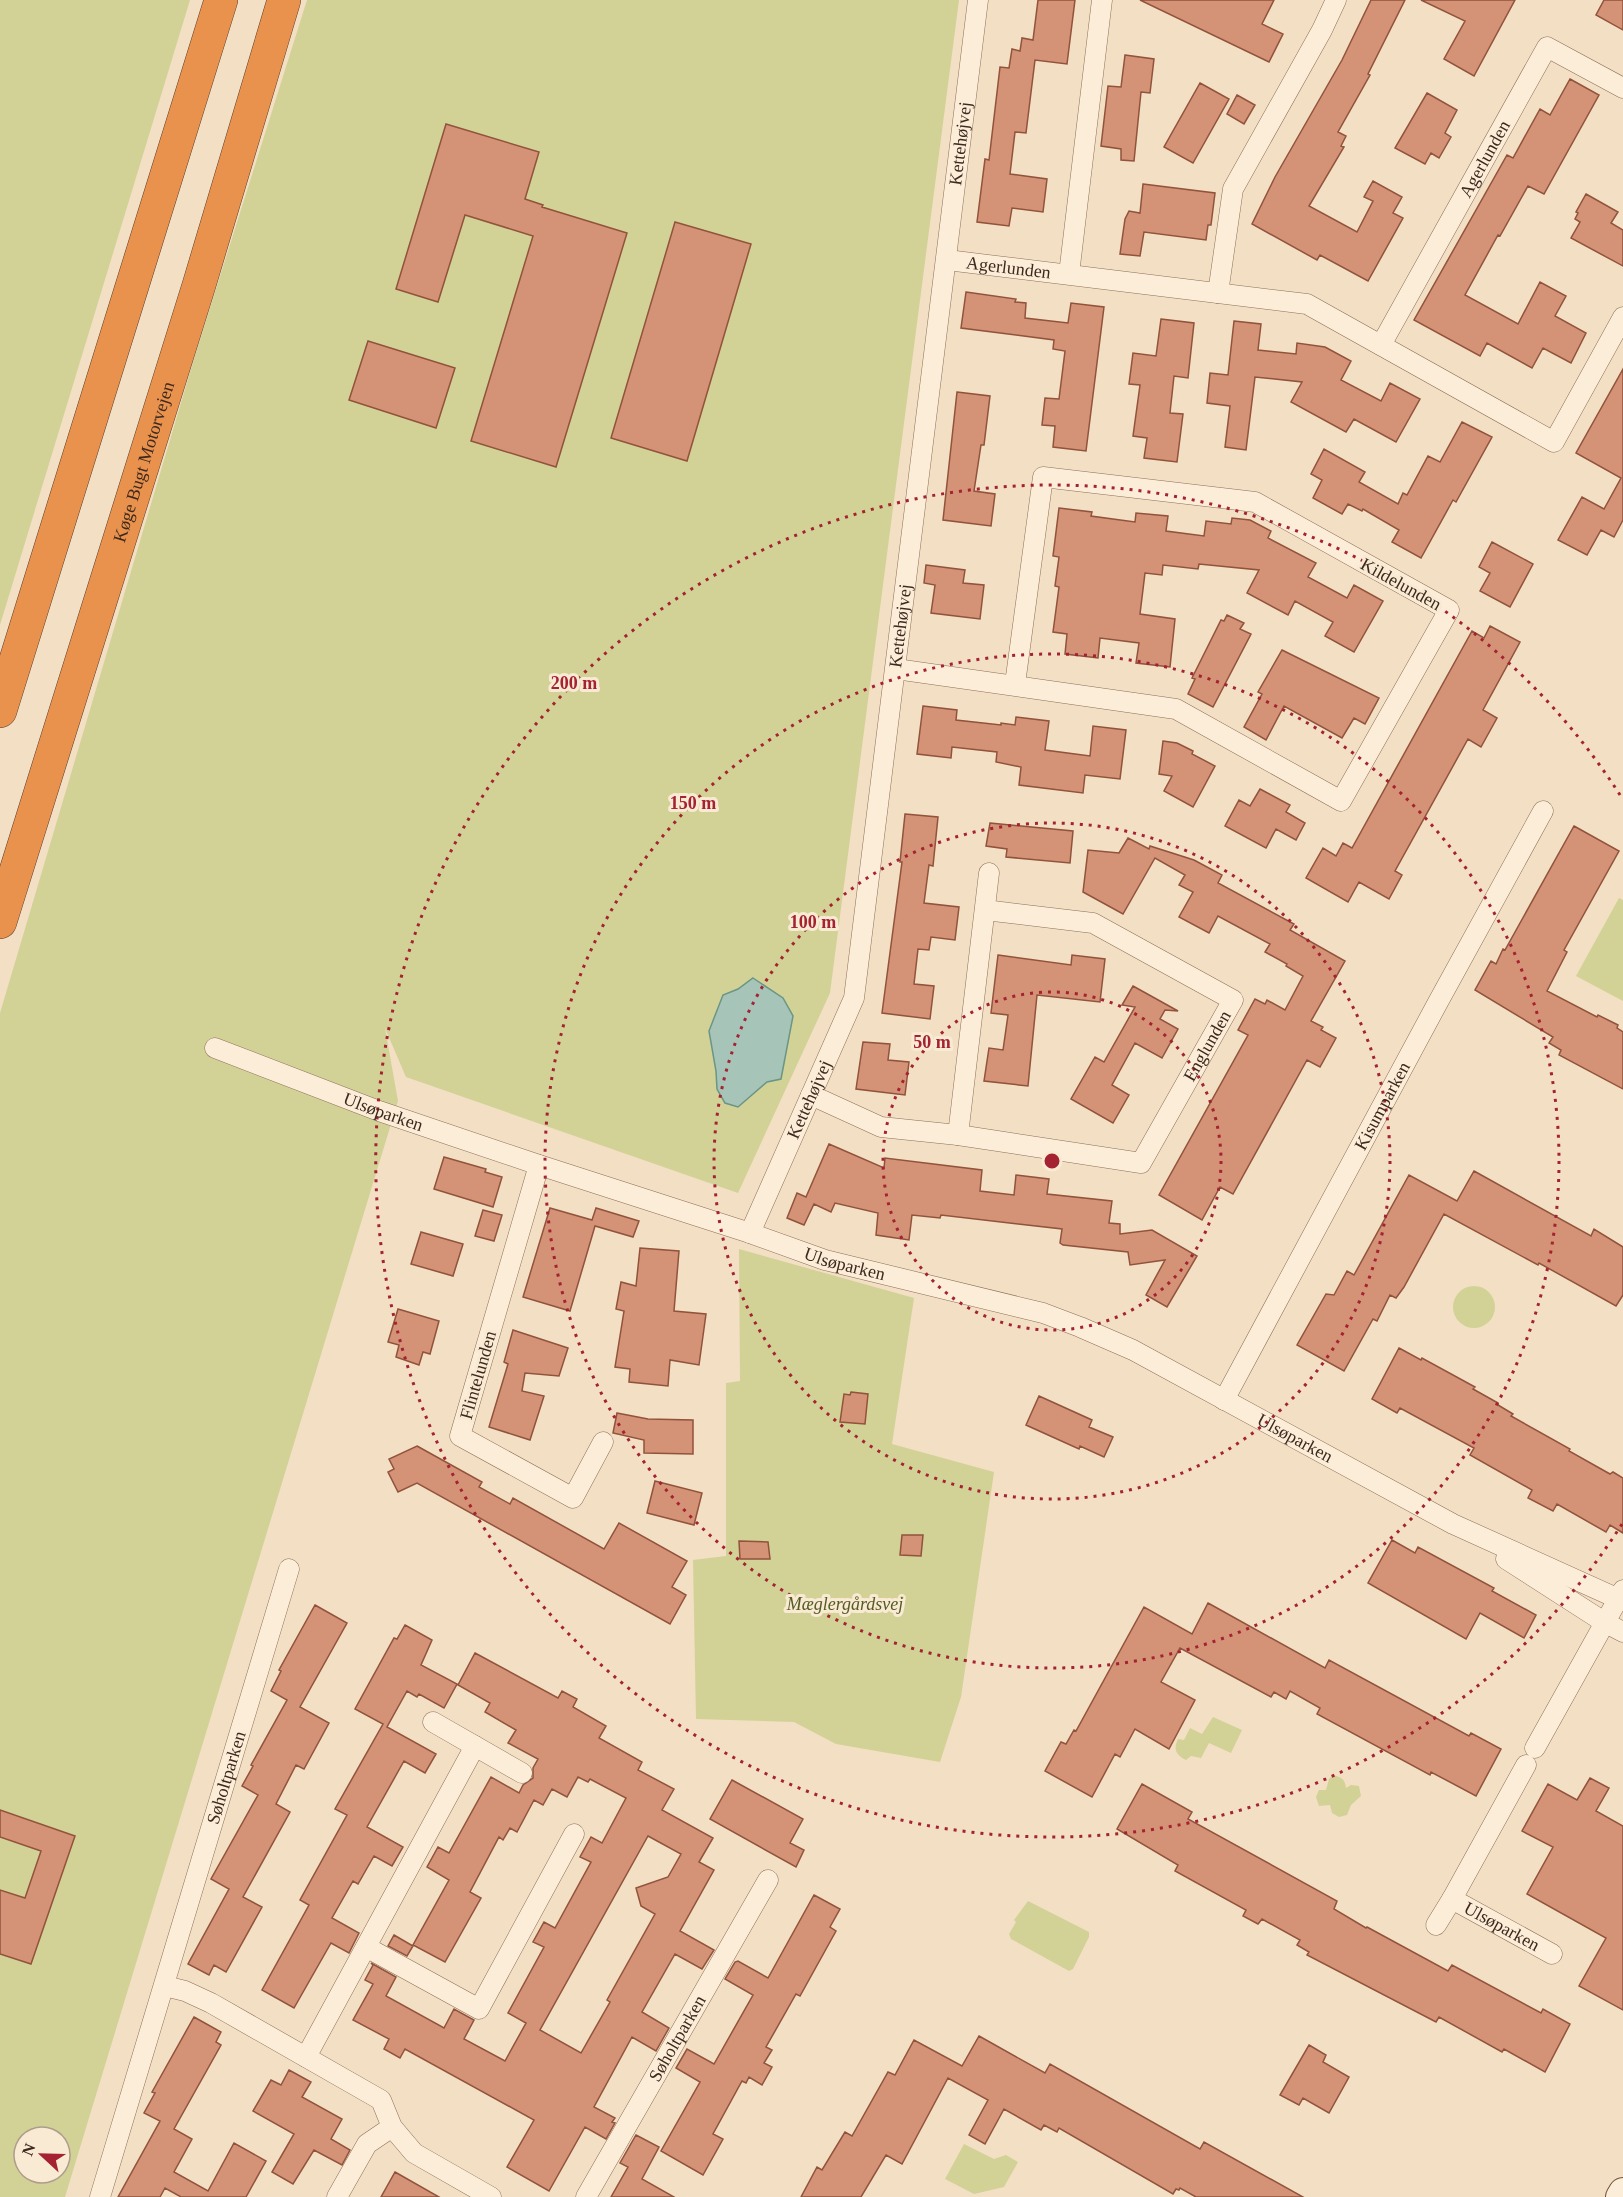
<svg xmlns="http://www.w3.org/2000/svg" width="1623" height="2197" viewBox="0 0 1623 2197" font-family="Georgia,serif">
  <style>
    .green { fill: #d2d296; fill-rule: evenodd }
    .water { fill: #a6c5b8; stroke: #6b9585; stroke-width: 1.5 }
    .building { fill: #d49276; stroke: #91533b; stroke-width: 1.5; fill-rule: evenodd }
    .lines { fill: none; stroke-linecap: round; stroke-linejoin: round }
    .street-casing { stroke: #8f6f58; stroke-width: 21 }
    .secondary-casing { stroke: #71503b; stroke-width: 30 }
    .highway-casing { stroke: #5c3d2c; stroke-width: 34 }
    .street { stroke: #fcedd8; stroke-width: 20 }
    .secondary { stroke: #fcedd8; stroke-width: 28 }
    .highway { stroke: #e9924d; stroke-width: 33 }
    .ring { fill: none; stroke: #a42232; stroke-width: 3; stroke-dasharray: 3 6 }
    .labels { text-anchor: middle; stroke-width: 6; stroke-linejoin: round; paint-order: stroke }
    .street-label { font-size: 18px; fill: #3d291d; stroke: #f9ead4 }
    .park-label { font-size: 18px; font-style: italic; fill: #545c22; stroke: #f9ead4 }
    .centre { fill: #a42232; stroke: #f9ead4; stroke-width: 3 }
    .ring-label { font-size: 18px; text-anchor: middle; font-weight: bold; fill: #a42232; stroke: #f9ead4; stroke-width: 6; stroke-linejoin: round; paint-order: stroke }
  </style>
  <rect width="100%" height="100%" fill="#f2dfc4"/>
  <!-- green -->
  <path class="green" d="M0,0H190L0,625Z
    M307,0H959L830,993L738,1193L406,1077L385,1028L398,1101L65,2197H0V1013L194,359ZM24,2137H60V2173H24Z
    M1619,898L1623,900V1001L1576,976Z
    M739,1249L914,1298L892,1444L994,1472L961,1697L940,1762L836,1744L794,1722L696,1719L693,1560L726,1556V1383L740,1381Z
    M1453 1307a21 21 0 1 1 42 0a21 21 0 1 1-42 0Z
    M1213,1717L1242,1730L1231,1753L1209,1743L1201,1758L1191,1756L1186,1760C1176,1755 1173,1749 1178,1739L1184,1740L1190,1728L1202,1734Z
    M1333,1775C1341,1777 1345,1779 1346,1788L1351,1785L1359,1786L1361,1796L1351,1805L1347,1815L1339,1817L1332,1813L1330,1805L1319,1806L1316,1797L1319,1790H1326L1329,1779Z
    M1028,1901L1089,1932V1937L1073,1969L1069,1971L1011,1939L1009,1934L1016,1922L1014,1920Z
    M964,2144L994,2159L1006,2155L1018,2162L1004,2187L974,2194L945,2179Z"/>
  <!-- water -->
  <path class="water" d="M753,978L783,998L793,1016L781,1079L767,1082L738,1107L725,1103L717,1089L716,1071L709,1031L723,995L738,989Z"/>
  <!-- building -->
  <path class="building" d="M1038,0H1075L1067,64L1035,60L1026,133L1015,132L1010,174L1047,179L1043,212L1012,208L1009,226L977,222L985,159L989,160L1000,67L1009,68L1012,49L1020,51L1022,38L1033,40Z
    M1140,0H1274L1262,24L1283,34L1269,62Z
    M1371,0H1405L1368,74L1370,75L1338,132L1346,136L1341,146L1344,147L1309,206L1357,232L1373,201L1364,197L1373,181L1402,197L1393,213L1403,218L1368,281L1320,255L1317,260L1252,224L1275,177L1342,60Z
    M1421,0H1515L1474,76L1444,59L1465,21Z
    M1604,0H1623V30L1596,15Z
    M1125,55L1154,59L1150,93L1141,92L1134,161L1121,160V149L1101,146L1108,86L1121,87Z
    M1570,79L1599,95L1544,194L1528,186L1500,236L1498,235L1465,295L1518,324L1540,282L1566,296L1555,316L1586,333L1571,363L1543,348L1532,368L1487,343L1480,356L1414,320L1507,155L1513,158L1540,109L1550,115Z
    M1200,83L1229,99L1193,163L1164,147Z
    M1427,93L1457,110L1445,133L1451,137L1439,158L1431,153L1425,164L1395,148Z
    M1237,95L1255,105L1244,124L1227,114Z
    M446,124L539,152L525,199L543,205L542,207L627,233L556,467L471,441L533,236L465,215L438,302L396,289Z
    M1143,184L1215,193L1211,225H1208L1206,240L1144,232L1140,256L1120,254L1125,219L1129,211L1140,213Z
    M1586,194L1618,212L1611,223L1623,230V266L1571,238L1580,222L1575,219L1578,213L1576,212Z
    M675,222L751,244L687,461L611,438Z
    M966,292L1016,299L1015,302L1026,303L1025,318L1068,323L1071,303L1104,307L1086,451L1053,447L1055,426L1042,425L1045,398L1059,399L1065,351L1053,349L1054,340L961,328Z
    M1161,319L1194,323L1188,378L1174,376L1170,413L1183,414L1177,462L1144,458L1147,438L1133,436L1140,385L1129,384L1133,353L1156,356Z
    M1234,321L1261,324L1258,350L1296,354L1297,343L1325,347L1351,361L1341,380L1381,401L1390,383L1420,399L1396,442L1354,419L1346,432L1291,402L1302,382L1255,377L1246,450L1225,447L1230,406L1207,403L1210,373L1228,375Z
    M368,341L455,368L436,428L349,400Z
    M1623,369V520L1614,537L1601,530L1587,555L1558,540L1582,497L1604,509L1621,478L1576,453Z
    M957,392L990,396L984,445H981L974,491L995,494L991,526L943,520Z
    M1462,422L1492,437L1456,502L1453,500L1421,558L1392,542L1399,530L1363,509L1362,511L1348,504L1342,514L1313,498L1322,480L1311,474L1324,449L1365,472L1359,482L1398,504L1403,493L1407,495L1428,456L1440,462Z
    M1059,508L1092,512L1091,516L1135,522L1136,513L1168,516L1166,531L1204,536L1206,521L1231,524L1232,518L1250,520L1271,531L1268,538L1316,563L1308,577L1347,598L1354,585L1383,601L1354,652L1325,636L1333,622L1295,601L1288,615L1247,593L1259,570L1199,564L1198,569L1163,565L1162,575L1145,573L1140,614L1175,619L1170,667L1136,663L1139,643L1100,638L1098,658L1065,654L1067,634L1053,632L1059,587L1055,586L1059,557L1053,556Z
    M1492,542L1533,564L1510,607L1480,591L1490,573L1479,567Z
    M926,565L965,570L963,583L984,585L980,619L931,613L935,585L924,583Z
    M1227,615L1244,623L1240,629L1251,634L1213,707L1188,694L1195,679L1192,678L1221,620L1224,621Z
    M1490,626L1520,642L1483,710L1497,718L1481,747L1468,739L1395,871L1402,875L1389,899L1359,882L1348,902L1306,878L1323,848L1336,856L1343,843L1352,848L1472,631L1484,638Z
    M1282,650L1379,698L1365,724L1354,718L1342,738L1284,706L1266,740L1244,727L1262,694L1258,692Z
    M923,706L957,710L956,720L1001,725V723L1015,725L1016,717L1049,721L1045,750L1090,756L1093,726L1126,730L1120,779L1085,775L1083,793L1019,785L1021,767L996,762L997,752L952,747L951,758L917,754Z
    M1163,741L1177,743L1193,751L1192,754L1215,766L1193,807L1164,791L1172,776L1159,774Z
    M1260,789L1290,805L1286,812L1305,823L1296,840L1276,829L1266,848L1225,826L1239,800L1250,806Z
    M905,814L938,817L933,866L929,865L924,903L959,907L955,940L931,937L929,950L918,949L914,984L934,986L930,1019L882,1013L902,862H900Z
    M990,823L1073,831L1070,863L1006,857L1007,849L986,846Z
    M1574,826L1619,851L1564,950L1567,952L1547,991L1597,1017L1598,1015L1618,1025L1617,1028L1623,1032V1089L1559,1055L1561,1050L1549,1043L1553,1037L1475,990L1491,961L1496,964L1503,949L1505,950Z
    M1128,838L1149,849L1150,846L1194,860L1222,875L1218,883L1294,924L1290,930L1345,961L1311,1021L1323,1027L1321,1030L1336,1038L1320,1067L1307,1060L1233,1194L1220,1187L1202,1220L1159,1195L1248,1035L1238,1030L1255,999L1265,1004L1267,1000L1285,1010L1303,976L1286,966L1287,964L1265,952L1270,944L1218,916L1209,933L1179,917L1193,892L1179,885L1185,875L1155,858L1123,914L1083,892L1088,850L1119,853Z
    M998,955L1071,965L1072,955L1105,959L1100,1002L1037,995L1028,1086L984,1081L989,1048L1003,1050L1008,1015L991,1013Z
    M1133,986L1178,1011L1165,1010L1160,1019L1178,1029L1162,1058L1135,1043L1112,1085L1129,1095L1113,1123L1071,1099L1095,1057L1104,1062L1135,1007L1122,1005Z
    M863,1042L890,1044L888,1060L909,1062L905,1095L856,1089Z
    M829,1144L884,1168L885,1158L982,1170L980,1191L1014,1195L1016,1175L1049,1179L1047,1194L1112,1201L1109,1223L1120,1224V1234L1152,1230L1197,1256L1167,1307L1146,1295L1165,1260L1130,1265L1128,1252L1063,1245L1060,1243L1062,1229L941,1215L940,1218L912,1215L909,1240L876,1235L878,1213L835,1203L831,1212L814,1204L804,1225L787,1218L797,1193L806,1197Z
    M444,1157L486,1169L485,1172L502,1177L493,1207L434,1189Z
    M1474,1171L1591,1236L1594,1229L1623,1247V1295L1616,1306L1539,1263L1538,1265L1444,1214L1404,1287L1396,1298L1390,1295L1377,1321L1373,1319L1344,1371L1297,1345L1326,1294L1334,1295L1347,1271L1354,1275L1409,1175L1457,1201Z
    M550,1208L592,1220L596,1208L639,1221L633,1237L595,1226L570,1311L523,1297Z
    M483,1210L502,1215L494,1241L475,1236Z
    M421,1232L463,1244L453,1276L411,1264Z
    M640,1248L679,1251L674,1311L706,1314L699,1365L670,1360L668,1386L629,1382L630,1369L615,1367L624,1311L616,1309L621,1282L636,1286Z
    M398,1309L439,1321L430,1354L423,1352L419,1365L396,1357L399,1345L388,1342Z
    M513,1330L568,1348L559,1376L525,1373L522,1391L544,1396L530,1440L489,1427L508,1364L504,1362Z
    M1399,1348L1421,1360L1422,1358L1475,1387L1473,1389L1498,1403V1405L1513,1414L1511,1416L1570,1449L1569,1451L1610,1474L1613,1472L1623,1478V1533L1610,1525L1606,1532L1557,1504L1553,1511L1528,1498L1532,1490L1470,1455L1474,1448L1400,1408L1397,1413L1372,1399Z
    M851,1392L868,1394L865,1424L840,1422L844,1394L850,1395Z
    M1039,1396L1092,1420L1089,1427L1113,1437L1104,1457L1080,1446L1079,1449L1026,1425Z
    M617,1413L648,1419L693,1420V1454L644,1453V1440L613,1433Z
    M417,1446L482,1482L479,1487L510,1504L513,1498L604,1549L619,1523L687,1561L672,1587L686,1595L670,1624L417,1483L398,1492L388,1472L394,1469L389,1459Z
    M655,1481L702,1493L694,1525L647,1513Z
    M902,1535H923L921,1556L900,1555Z
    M1392,1540L1415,1553L1418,1547L1494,1588L1492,1591L1536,1615L1524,1638L1480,1613L1466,1639L1368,1583Z
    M739,1541L768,1542L770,1559H740Z
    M1208,1603L1325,1668L1329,1660L1469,1736L1471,1733L1501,1749L1476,1796L1431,1772L1430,1775L1317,1714L1320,1708L1290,1691L1286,1699L1274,1692L1271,1697L1180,1648L1161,1682L1195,1700L1169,1749L1135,1729L1120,1757L1115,1754L1092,1797L1045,1771L1061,1742L1066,1744L1074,1730L1076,1731L1144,1607L1192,1634Z
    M315,1605L347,1623L300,1707L329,1723L304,1769L296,1765L276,1804L290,1812L243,1897L262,1907L226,1972L214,1965L209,1975L188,1964L229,1889L211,1879L258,1795L242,1786L253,1766L251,1765L287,1700L271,1691L281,1671L279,1670Z
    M405,1625L432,1640L421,1665L457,1684L444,1708L419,1694L417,1697L407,1691L387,1727L436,1754L425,1773L404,1761L367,1827L403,1847L392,1866L374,1856L358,1884L353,1881L332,1918L359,1933L349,1953L331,1943L294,2008L262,1990L309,1905L300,1900L347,1815L335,1809L383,1724L355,1709L394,1638L397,1639Z
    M475,1653L558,1698L562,1691L577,1699L573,1707L606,1726L599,1738L642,1762L638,1770L674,1789L662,1810L713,1838L699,1862L714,1870L680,1931L714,1950L702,1969L675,1954L642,2012L669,2028L656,2051L632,2037L594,2107L615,2118L612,2122L615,2123L606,2139L585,2127L549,2191L507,2167L534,2120L405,2049L400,2058L384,2049L389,2039L353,2020L373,1984L365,1980L373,1965L371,1963L396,1977L386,1996L444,2028L454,2009L474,2020L464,2039L505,2061L526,2023L508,2013L544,1947L533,1942L544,1922L555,1928L591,1862L580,1857L591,1837L602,1843L626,1798L590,1779L588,1782L578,1777L567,1797L552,1789L543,1805L534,1800L517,1832L510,1828L503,1840L499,1837L470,1892L481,1898L445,1962L413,1945L449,1880L427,1867L438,1847L449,1853L491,1777L519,1793L523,1785L533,1778V1768L538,1759L508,1743L516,1730L485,1712L490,1703L458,1685ZM648,1836L681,1854L668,1877L636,1888L641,1906L655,1914L607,2000L610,2002L581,2053L540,2030Z
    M1590,1778L1609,1788L1596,1811L1623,1826V2010L1579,1986L1606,1938L1527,1894L1553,1847L1522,1831L1548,1784L1577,1800Z
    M732,1780L803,1819L790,1843L804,1850L796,1867L710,1819Z
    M1142,1784L1192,1812L1188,1819L1337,1901L1334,1909L1366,1928L1367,1927L1448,1971L1452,1965L1541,2013L1543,2009L1570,2024L1545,2072L1504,2049L1502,2052L1439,2017L1436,2022L1307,1955L1309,1952L1297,1945L1300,1940L1262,1919L1258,1924L1243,1916L1246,1910L1175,1871L1178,1865L1117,1829Z
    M0,1810L75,1836L31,1964L0,1954V1890L25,1898L41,1851L0,1837Z
    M814,1895L840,1909L830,1927L836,1931L800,1996L796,1994L766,2047L772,2050L764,2063L772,2067L762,2085L749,2077L746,2083L742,2081L713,2134L723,2139L703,2175L661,2151L700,2082L676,2068L687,2049L714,2064L753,1995L725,1979L735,1962L738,1961L768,1978Z
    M394,1935L413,1946L407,1956L388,1946Z
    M194,2017L221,2032L216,2042L221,2045L174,2129L192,2139L174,2172L208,2191L234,2143L266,2161L246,2197H181L165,2188L160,2197H118L160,2121L144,2113L155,2093L152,2092Z
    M979,2036L1045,2073L1050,2064L1200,2149L1204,2142L1303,2197H1196L1180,2188L1179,2190L1176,2189L1173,2194L1059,2128L1057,2132L1044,2125L1041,2130L1004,2109L985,2144L969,2135L988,2100L948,2078L902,2164L886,2155L861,2197H801L817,2167L822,2170L845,2132L852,2136L888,2072L895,2075L914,2040L962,2066Z
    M1309,2045L1326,2055L1323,2062L1349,2077L1329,2113L1303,2098L1299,2105L1280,2095Z
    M289,2070L311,2082L302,2097L342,2119L331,2139L350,2150L342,2165L314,2150L293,2184L272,2172L294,2134L253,2111L271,2080L281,2085Z
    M636,2135L659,2147L642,2179L674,2197H611L628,2167L620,2163Z
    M395,2172L439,2197H381Z"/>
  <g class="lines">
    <defs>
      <g id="street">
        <path id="s1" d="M947,260L1307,304L1554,442L1623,317"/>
        <path d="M1069,274L1102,0"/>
        <path d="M1218,293L1233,189L1322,30L1336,0"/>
        <path id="s2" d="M1381,345L1547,47L1623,88"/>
        <path d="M896,669L1176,709L1341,801L1449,610L1255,502L1043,477L1015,684"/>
        <path id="s3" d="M215,1048L379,1111L539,1165L750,1233L825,1260L1043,1313L1080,1327L1133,1350L1453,1524L1623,1601"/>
        <path id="s4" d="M811,1095L881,1127L958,1135L1141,1163L1233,1000L1093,923L985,910"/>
        <path d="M958,1135L989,873"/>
        <path d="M539,1165L460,1436L573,1498L603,1442"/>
        <path id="s5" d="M750,1233L854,998L978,0"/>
        <path id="s6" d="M1224,1400L1437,1004L1543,811"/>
        <path d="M1506,1559L1604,1622L1623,1632"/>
        <path d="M433,1722L522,1773"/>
        <path d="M1535,1748L1623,1590"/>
        <path id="s7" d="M1526,1765L1452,1899L1552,1954"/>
        <path d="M1436,1925L1452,1899"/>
        <path d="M366,1947L479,2009L574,1834"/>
        <path d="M165,1986L185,1991L211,2003L381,2100L392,2127L414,2153L491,2197"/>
        <path d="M306,2057L475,1746"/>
        <path id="s8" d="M100,2197L289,1569"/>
        <path d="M337,2197L367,2144L392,2127"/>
        <path id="s9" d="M586,2197L768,1880"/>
      </g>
      <path id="secondary" d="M1620,2197L1623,2192"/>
      <g id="highway">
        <path d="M0,711L221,0"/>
        <path id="s10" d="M0,922L199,285L284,0"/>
      </g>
    </defs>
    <!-- street casing -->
    <use href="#street" class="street-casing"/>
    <!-- secondary casing -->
    <use href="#secondary" class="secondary-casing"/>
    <!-- highway casing -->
    <use href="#highway" class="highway-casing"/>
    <!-- street -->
    <use href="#street" class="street"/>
    <!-- secondary -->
    <use href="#secondary" class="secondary"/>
    <!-- highway -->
    <use href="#highway" class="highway"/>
  </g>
  <!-- distance rings -->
  <g class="ring">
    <circle cx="1052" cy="1161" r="169"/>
    <circle cx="1052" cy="1161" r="338"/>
    <circle cx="1052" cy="1161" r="507"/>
    <path d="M1622 1524A676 676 0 1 1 1622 798"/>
  </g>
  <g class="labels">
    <!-- street labels -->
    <g class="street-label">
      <text dy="6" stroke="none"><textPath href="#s5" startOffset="1118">Kettehøjvej</textPath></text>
      <text dy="6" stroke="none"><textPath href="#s2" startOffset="213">Agerlunden</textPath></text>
      <text dy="6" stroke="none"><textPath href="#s1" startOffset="62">Agerlunden</textPath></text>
      <text dy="6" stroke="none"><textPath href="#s10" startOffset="482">Køge Bugt Motorvejen</textPath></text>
      <text transform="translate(1401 584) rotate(29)" y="6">Kildelunden</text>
      <text dy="6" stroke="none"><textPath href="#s5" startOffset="632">Kettehøjvej</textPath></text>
      <text dy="6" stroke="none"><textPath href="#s4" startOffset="474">Englunden</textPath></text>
      <text dy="6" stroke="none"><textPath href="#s5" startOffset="146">Kettehøjvej</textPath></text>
      <text dy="6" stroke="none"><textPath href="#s6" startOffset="334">Kisumparken</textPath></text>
      <text dy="6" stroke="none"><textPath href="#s3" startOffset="180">Ulsøparken</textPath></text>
      <text dy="6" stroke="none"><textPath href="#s3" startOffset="666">Ulsøparken</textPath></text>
      <text transform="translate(478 1375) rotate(-74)" y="6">Flintelunden</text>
      <text dy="6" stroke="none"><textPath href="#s3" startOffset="1152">Ulsøparken</textPath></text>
      <text dy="6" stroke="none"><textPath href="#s8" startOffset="438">Søholtparken</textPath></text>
      <text dy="6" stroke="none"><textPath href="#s7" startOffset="210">Ulsøparken</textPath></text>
      <text dy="6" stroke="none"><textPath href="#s9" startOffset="183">Søholtparken</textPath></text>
    </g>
    <!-- park labels -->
    <g class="park-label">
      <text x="845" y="1610">Mæglergårdsvej</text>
    </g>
  </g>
  <circle cx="1052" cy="1161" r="9" class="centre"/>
  <g class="ring-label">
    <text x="574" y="689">200 m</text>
    <text x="693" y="809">150 m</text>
    <text x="813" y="928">100 m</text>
    <text x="932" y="1048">50 m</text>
  </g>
  <!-- north arrow -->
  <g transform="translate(42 2155) rotate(292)"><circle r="28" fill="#f9ead4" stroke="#ae9d8b" stroke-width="1.5"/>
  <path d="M0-4.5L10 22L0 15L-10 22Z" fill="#a42232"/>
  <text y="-9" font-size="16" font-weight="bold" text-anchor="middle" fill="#3d291d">N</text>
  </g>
</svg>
